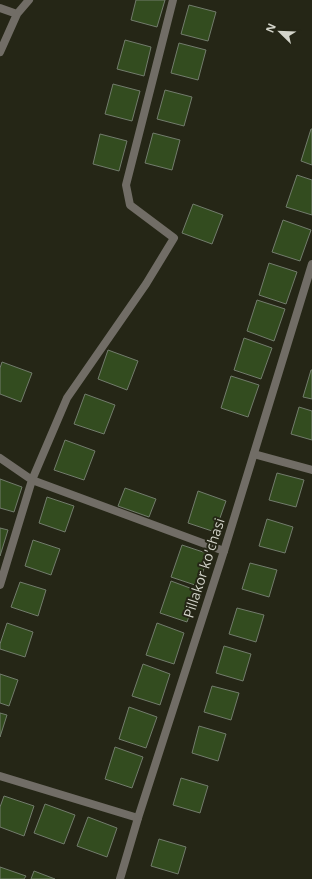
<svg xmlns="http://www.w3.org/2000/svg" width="312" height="879" viewBox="0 0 312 879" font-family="'Open Sans',sans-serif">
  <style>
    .building { fill: #334c1f; stroke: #727c6c }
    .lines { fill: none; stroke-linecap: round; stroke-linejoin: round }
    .minor { stroke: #716d66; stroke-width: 8 }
    .tertiary { stroke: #716d66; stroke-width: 8 }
    .labels { text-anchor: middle; stroke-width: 4; stroke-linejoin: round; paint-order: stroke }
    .street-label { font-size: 14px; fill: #d3d4ca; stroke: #252616 }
  </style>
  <rect width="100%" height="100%" fill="#252616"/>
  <!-- building -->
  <path class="building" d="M136,0H165L157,27L131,20Z
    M189,5L216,12L208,41L181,34Z
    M125,40L151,47L144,76L117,69Z
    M179,43L206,50L198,80L171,73Z
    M113,84L140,91L132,121L105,114Z
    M165,90L192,97L184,126L157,119Z
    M311,129H312V165L301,161Z
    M153,133L180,140L172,170L145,163Z
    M100,134L127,141L119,171L93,164Z
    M297,175L312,180V215L286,207Z
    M193,204L223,215L212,244L182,233Z
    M283,220L311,230L300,261L272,252Z
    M269,263L297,272L286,304L259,295Z
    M257,300L285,309L274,341L247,331Z
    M244,338L272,348L261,379L234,370Z
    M108,350L138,361L127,390L98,379Z
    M2,362L32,373L21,402L0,394V368Z
    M311,370H312V399L303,397Z
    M231,376L259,385L248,417L221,408Z
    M85,394L115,405L104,434L74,424Z
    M299,407L312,411V440L291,434Z
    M65,440L95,451L84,480L54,470Z
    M277,473L304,480L296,507L269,500Z
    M0,479L22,487L14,512L0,508Z
    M125,488L156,499L149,517L118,506Z
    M198,491L226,501L215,532L188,523Z
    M47,497L74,506L65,532L39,523Z
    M267,519L293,527L285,553L259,546Z
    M0,528L8,530L0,556Z
    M33,540L60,549L51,575L25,566Z
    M182,545L209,554L198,586L171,577Z
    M250,563L277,570L269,597L242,589Z
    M171,581L198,591L187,622L160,613Z
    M20,582L46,590L38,616L11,607Z
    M237,608L264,615L256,642L229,634Z
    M7,623L33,632L25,657L0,649V644Z
    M157,623L184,633L174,664L146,655Z
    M224,646L251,654L243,681L216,673Z
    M143,664L170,674L160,705L132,696Z
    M0,674L18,680L9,706L0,703Z
    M212,686L239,693L231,720L204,712Z
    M129,707L157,717L146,748L119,739Z
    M0,713L7,715L0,737Z
    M199,726L226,734L218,761L192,753Z
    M115,747L143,757L132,788L105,779Z
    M181,778L208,786L200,813L173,805Z
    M4,796L34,806L24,836L0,827V807Z
    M45,804L75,815L64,844L34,833Z
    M88,817L117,828L107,857L77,846Z
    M159,839L186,847L178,874L151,866Z
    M0,867L26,876L24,879H0Z
    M34,871L55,879H31Z"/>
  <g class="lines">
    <!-- minor -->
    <path class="minor" d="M0,8L17,14
      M0,52L17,14L29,0
      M254,454L312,470
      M0,458L32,480L224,551
      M0,585L32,480L67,398L146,284L174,238L130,205L126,185L173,0
      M0,776L138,818"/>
    <!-- tertiary -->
    <path class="tertiary" d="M120,879L138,818L224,551L312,264"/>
  </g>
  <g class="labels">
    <!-- street labels -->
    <g class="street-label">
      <text transform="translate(204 568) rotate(-72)" y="5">Pillakor ko'chasi</text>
    </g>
  </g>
  <!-- north arrow -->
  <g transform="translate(280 32) rotate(293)" stroke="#252616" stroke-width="3" paint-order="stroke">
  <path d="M0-3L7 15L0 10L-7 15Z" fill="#d3d4ca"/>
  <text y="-6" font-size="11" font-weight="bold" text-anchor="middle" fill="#d3d4ca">N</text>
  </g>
</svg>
